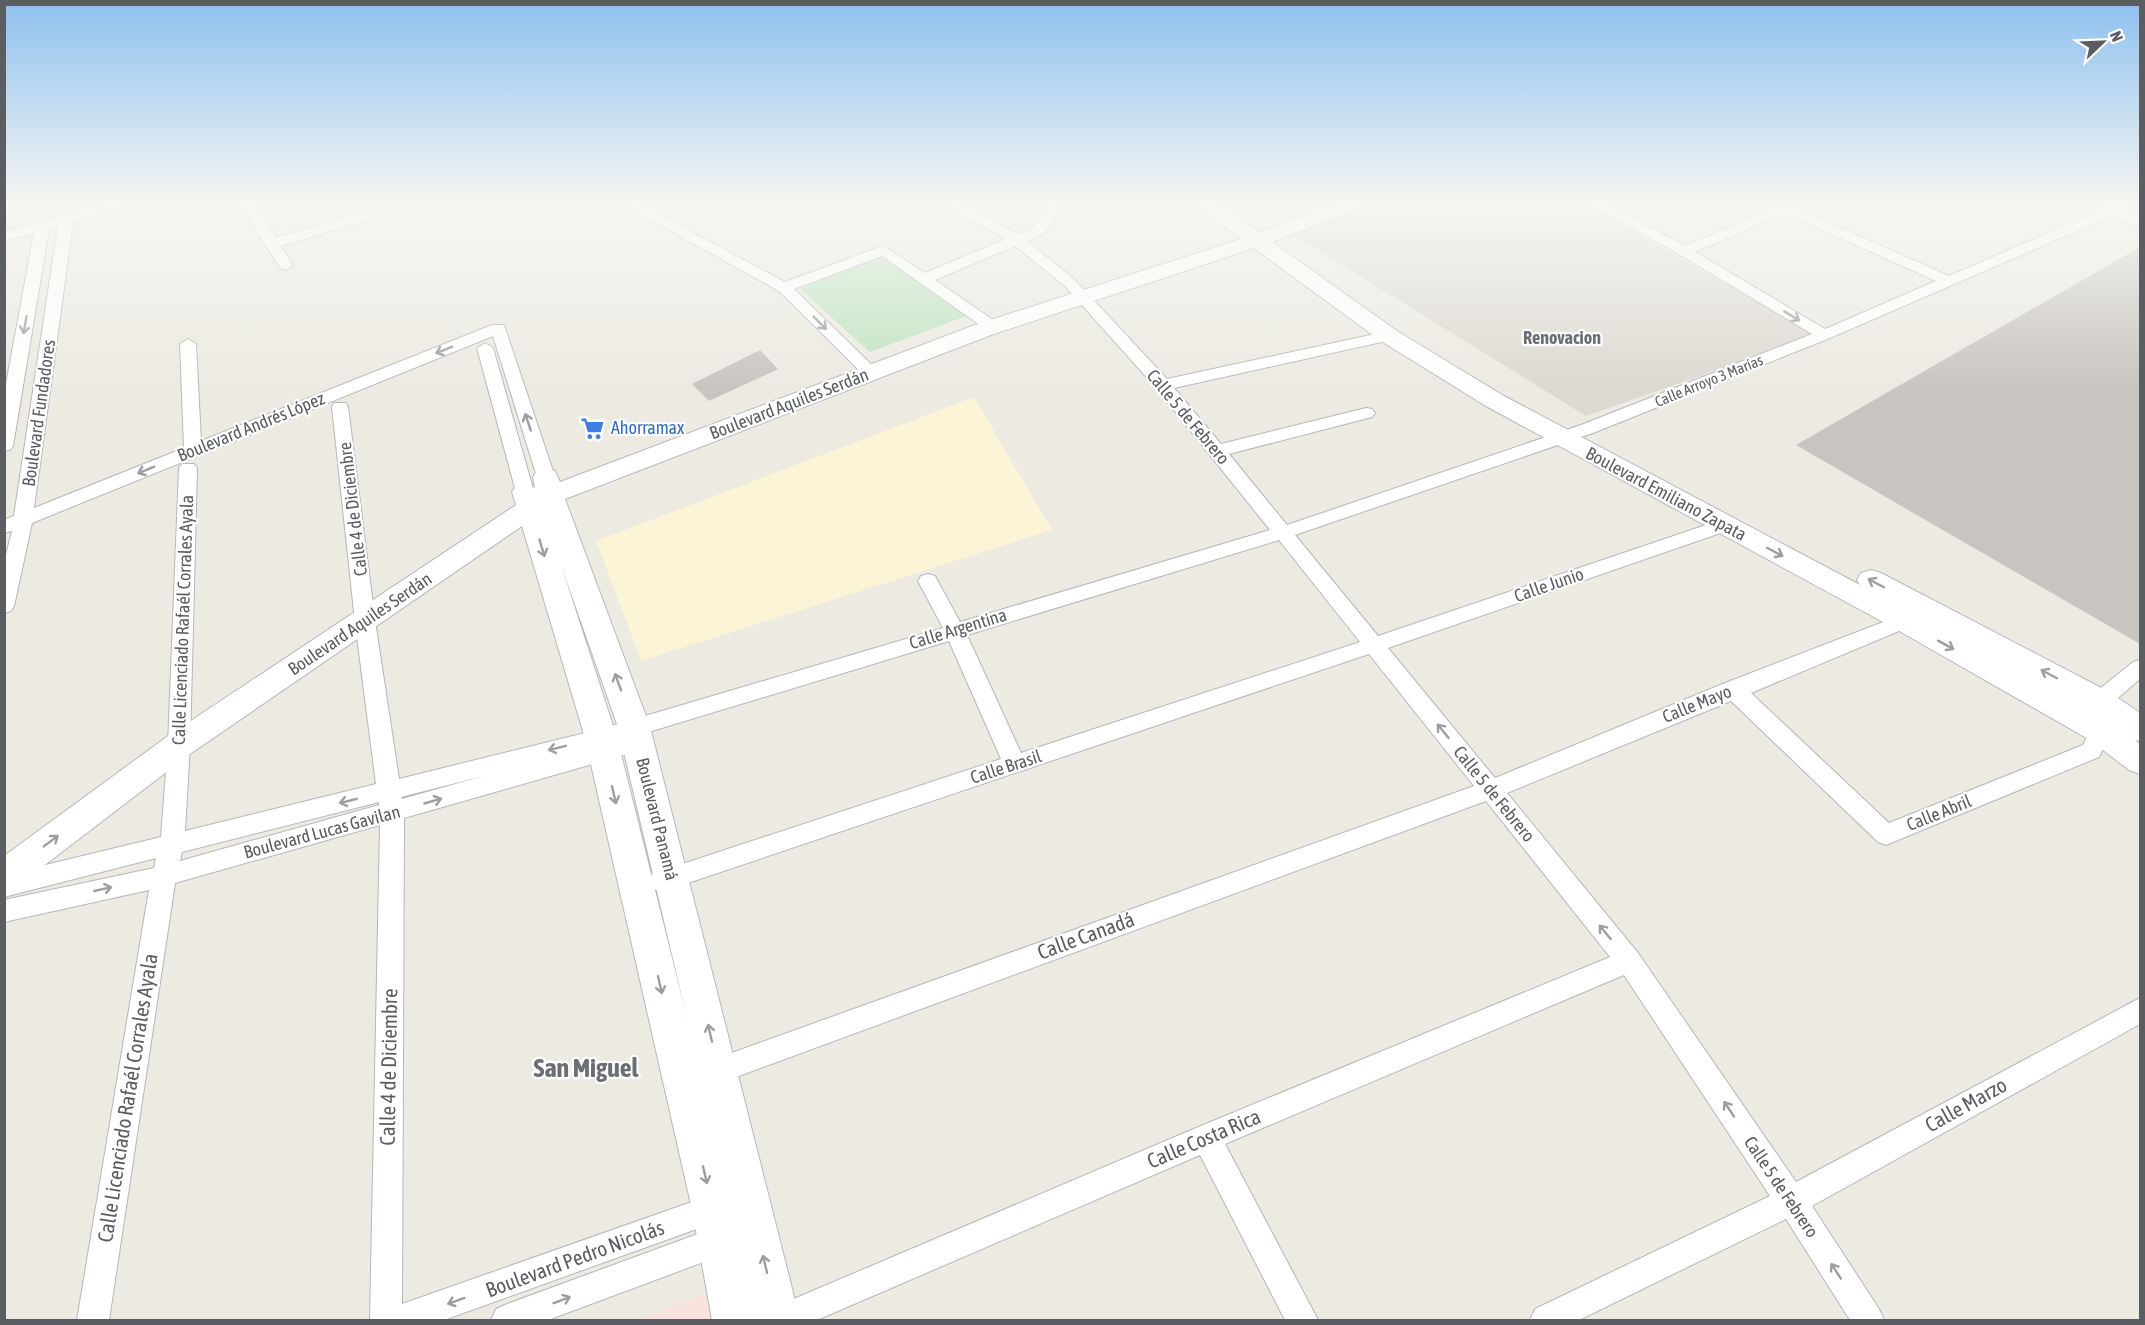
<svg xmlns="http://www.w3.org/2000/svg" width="2145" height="1325" viewBox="0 0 2145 1325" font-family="'Asap Condensed',sans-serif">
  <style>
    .commercial { fill: #fbf4d7 }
    .education { fill: #dcd9d0 }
    .medical { fill: #f9e1dd }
    .green { fill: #bfe3c0 }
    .building { fill: #c8c4bf }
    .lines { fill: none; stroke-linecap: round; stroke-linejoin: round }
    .street-casing { stroke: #b4b7bb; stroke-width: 2 }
    .secondary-casing { stroke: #b5b8bd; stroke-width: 2 }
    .street { fill: #fff; fill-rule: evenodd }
    .secondary { fill: #fff; fill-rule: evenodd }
    .oneway { stroke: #9c9ea1 }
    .labels { text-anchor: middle; stroke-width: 4.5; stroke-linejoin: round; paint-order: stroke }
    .far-street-label { font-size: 15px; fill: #5a5d62; stroke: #fff }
    .far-quarter-label { font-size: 18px; font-weight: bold; fill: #6b6f73; stroke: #fff }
    .street-label { font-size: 18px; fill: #5a5d62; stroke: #fff }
    .shop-label { font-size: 18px; fill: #366cbe; stroke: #fff; text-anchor: start }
    .near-street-label { font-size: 21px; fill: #5a5d62; stroke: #fff }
    .near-quarter-label { font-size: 26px; font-weight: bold; fill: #6b6f73; stroke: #fff }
  </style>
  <rect width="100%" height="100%" fill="#eceae1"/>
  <!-- commercial -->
  <path class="commercial" d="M974,397L1052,530L641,661L596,541Z"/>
  <!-- education -->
  <path class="education" d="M1372,204H1585L1815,335L1586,416L1292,234Z"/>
  <!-- medical -->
  <path class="medical" d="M716,1290L722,1320H635Z"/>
  <!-- green -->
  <path class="green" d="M880,255L924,282L969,315L870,352L800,289Z"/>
  <!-- building -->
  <path class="building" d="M2140,247V644L1796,445Z
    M760,350L778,369L709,401L692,384Z"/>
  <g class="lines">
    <defs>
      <path id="street" d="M104,204H126L124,207L73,222L34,508L184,448L180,344L188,339L196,344L201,441L492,325H504L555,477L552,481H540L537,477L493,336L32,523L14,606L11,611L4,613V563L12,531L4,533V520L14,516L58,226L49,229L13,446L10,450L4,451V395L34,233L4,241V232Z
        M240,204H254L276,238L365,212L372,216L370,219L281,246L293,266L286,270L281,269Z
        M622,204H639L785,282L883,246L925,273L1006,239L945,204H962L1018,234L1033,228L1049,204H1063L1043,234L1027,241L1075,280L1167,379L1389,331L1395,333L1397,336L1395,339L1174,388L1221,444L1366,408L1372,409L1375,413L1372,417L1229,454L1287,525L1581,425L1812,334L1679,254L1588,204H1605L1685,246L1786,204L1949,276L2099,211L2097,208L2099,205L2134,204L2123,211L2140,217V226L2111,216L1830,338L1593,433L1295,535L1378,636L1718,521L1725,519L1732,521L1734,525L1732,529L1388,648L1495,778L1725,683L1904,614L1911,616L1914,621L1911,626L1751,693L1889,823L2083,745L2090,731L2089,701L2092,695L2133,662L2140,660V679L2111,704L2112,731L2099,757L1886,845L1878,842L1731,701L1507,793L1638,953L1796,1182L2140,998V1024L1812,1206L1879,1309L1884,1320H1850L1786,1219L1579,1320H1530L1535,1309L1770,1196L1624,975L1225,1144L1318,1320H1285L1200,1155L817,1320H765L770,1309L1196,1128L1610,957L1486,801L709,1087L699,1083L695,1074L699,1065L709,1061L1474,786L1369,654L661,892L652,888L649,881L652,874L1001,759L949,641L642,734L646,736L649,742L646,748L638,751L404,818L402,1304L720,1192L730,1197L735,1207L730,1217L444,1320H370L380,825L175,883L109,1320H77L149,890L4,922V900L154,868L156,858L4,897V875L161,837L168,745L179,468L182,464H194L197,468L190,745L185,831L376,784L355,621L332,407L334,403H346L348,407L375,621L399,779L601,729L943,628L918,581L921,576L928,574L935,576L960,622L1270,530L1157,389L1065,286L1015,246L935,280L999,324L1001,327L993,332L987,330L882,256L794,289L877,370L879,373L871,378L865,376L779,291ZM1785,213L1936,281L1825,329L1695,252ZM1279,540L1360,642L1021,753L967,635ZM487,775L402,799L401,797ZM379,802V805L180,861L182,852Z
        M485,343L493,348L534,492L531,496H519L516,492L477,348Z
        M725,1224L736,1228L740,1239L736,1250L725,1254L548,1320H491L496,1309L507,1304Z"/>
      <path id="secondary" d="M1196,204H1219L1259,233L1335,204H1363L1360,208L1272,242L1397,331L1504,396L1860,585L1857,580L1861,573L1871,570L1881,573L2111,693L2140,713V741L2135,740L2140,744V774L2129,770L2090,740L1894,628L1486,406L1381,341L1254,248L991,335L565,499L650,727L800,1320H712L692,1209L585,738L522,526L190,754L16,887L4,891V856L168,736L516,505L512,492L516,486L525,484L535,488L533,477L537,471L546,469L555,471L560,482L975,325L1241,239ZM561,565L618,727L688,1022L617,738Z"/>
    </defs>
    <!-- street casing -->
    <use href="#street" class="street-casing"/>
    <!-- secondary casing -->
    <use href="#secondary" class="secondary-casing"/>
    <!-- street -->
    <use href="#street" class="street"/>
    <!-- secondary -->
    <use href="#secondary" class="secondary"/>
  </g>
  <!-- one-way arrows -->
  <defs><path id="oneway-shaft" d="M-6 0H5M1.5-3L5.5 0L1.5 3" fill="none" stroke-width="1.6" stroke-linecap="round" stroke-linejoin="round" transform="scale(1.5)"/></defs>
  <g class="oneway">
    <use href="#oneway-shaft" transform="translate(1792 316) rotate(31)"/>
    <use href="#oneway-shaft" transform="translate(820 323) rotate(45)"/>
    <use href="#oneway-shaft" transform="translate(25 325) rotate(100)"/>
    <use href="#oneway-shaft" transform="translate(444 350) rotate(158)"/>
    <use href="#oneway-shaft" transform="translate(528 422) rotate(-108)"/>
    <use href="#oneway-shaft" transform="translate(146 470) rotate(158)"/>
    <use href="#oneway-shaft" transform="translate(542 548) rotate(73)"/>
    <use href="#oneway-shaft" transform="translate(1775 552) rotate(28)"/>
    <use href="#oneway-shaft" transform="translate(1876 583) rotate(-152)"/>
    <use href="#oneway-shaft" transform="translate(1946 645) rotate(29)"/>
    <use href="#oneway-shaft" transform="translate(2049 674) rotate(-152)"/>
    <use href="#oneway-shaft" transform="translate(618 682) rotate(-110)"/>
    <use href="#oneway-shaft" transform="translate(1443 731) rotate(-129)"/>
    <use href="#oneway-shaft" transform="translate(557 748) rotate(166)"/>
    <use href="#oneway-shaft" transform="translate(614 795) rotate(77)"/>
    <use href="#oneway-shaft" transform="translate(348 801) rotate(166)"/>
    <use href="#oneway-shaft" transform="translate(433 801) rotate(-16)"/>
    <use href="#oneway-shaft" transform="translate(51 841) rotate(-37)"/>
    <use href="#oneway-shaft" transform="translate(103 889) rotate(-13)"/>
    <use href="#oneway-shaft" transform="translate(1605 932) rotate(-129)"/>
    <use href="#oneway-shaft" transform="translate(660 985) rotate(77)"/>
    <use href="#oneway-shaft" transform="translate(710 1033) rotate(-103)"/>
    <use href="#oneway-shaft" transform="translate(1729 1109) rotate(-124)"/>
    <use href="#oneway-shaft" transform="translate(705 1175) rotate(77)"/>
    <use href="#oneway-shaft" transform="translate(765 1264) rotate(-103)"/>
    <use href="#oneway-shaft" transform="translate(1836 1271) rotate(-123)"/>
    <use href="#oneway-shaft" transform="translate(562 1300) rotate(-21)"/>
    <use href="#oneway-shaft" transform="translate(456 1301) rotate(160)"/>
  </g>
  <!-- sky -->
  <linearGradient id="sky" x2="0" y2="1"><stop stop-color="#8dc0ef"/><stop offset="0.52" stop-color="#f6f6f2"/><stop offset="1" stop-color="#f6f6f2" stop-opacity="0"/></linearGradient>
  <rect width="2145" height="390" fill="url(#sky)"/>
  <!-- icons -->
  <defs>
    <symbol id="supermarket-bare" viewBox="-9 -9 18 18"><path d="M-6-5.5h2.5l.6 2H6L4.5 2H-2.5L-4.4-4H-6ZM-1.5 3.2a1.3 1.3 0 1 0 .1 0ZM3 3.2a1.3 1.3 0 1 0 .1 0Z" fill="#3f7fe0" stroke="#fff" stroke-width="2.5" paint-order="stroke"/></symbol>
  </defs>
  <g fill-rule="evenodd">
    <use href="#supermarket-bare" x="576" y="412" width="33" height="33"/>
  </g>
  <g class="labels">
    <!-- far-street labels -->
    <g class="far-street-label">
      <text transform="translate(1709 381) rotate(-22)" y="5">Calle Arroyo 3 Marías</text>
    </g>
    <!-- far-quarter labels -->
    <g class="far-quarter-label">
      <text x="1562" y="344">Renovacion</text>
    </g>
    <!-- street labels -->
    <g class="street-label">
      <text transform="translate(789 404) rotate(-21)" y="6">Boulevard Aquiles Serdán</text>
      <text transform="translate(39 413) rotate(-82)" y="6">Boulevard Fundadores</text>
      <text transform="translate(1188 417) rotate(50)" y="6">Calle 5 de Febrero</text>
      <text transform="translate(251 427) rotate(-22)" y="6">Boulevard Andrés López</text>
      <text transform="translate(1666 494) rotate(28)" y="6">Boulevard Emiliano Zapata</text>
      <text transform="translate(353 509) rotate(-97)" y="6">Calle 4 de Diciembre</text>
      <text transform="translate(1549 585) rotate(-19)" y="6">Calle Junio</text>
      <text transform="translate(183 620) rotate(-88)" y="6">Calle Licenciado Rafaél Corrales Ayala</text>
      <text transform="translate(360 624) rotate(-34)" y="6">Boulevard Aquiles Serdán</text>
      <text transform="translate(958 629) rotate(-17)" y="6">Calle Argentina</text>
      <text transform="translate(1697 704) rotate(-22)" y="6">Calle Mayo</text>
      <text transform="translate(1006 767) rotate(-18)" y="6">Calle Brasil</text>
      <text transform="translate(1494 794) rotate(51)" y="6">Calle 5 de Febrero</text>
      <text transform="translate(1939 813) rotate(-22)" y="6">Calle Abril</text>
      <text transform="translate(657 819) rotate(76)" y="6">Boulevard Panamá</text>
      <text transform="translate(322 832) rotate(-15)" y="6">Boulevard Lucas Gavilan</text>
      <text transform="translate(1781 1187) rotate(56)" y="6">Calle 5 de Febrero</text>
    </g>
    <!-- shop labels -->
    <g class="shop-label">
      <text x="611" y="434">Ahorramax</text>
    </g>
    <!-- near-street labels -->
    <g class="near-street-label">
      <text transform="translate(1086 936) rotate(-20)" y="7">Calle Canadá</text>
      <text transform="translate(389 1067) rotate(-89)" y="7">Calle 4 de Diciembre</text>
      <text transform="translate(128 1098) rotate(-81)" y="7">Calle Licenciado Rafaél Corrales Ayala</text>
      <text transform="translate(1966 1105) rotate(-29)" y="7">Calle Marzo</text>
      <text transform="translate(1204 1139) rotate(-23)" y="7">Calle Costa Rica</text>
      <text transform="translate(575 1259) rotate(-20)" y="7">Boulevard Pedro Nicolás</text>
    </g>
    <!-- near-quarter labels -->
    <g class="near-quarter-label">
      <text x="586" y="1077">San Miguel</text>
    </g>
  </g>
  <!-- border -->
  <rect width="2145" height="1325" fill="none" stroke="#5a5d62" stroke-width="12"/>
  <!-- north arrow -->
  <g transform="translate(2103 42) rotate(67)" stroke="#ffffff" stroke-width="4.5" paint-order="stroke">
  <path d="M0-4.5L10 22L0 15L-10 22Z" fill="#5a5d62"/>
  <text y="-9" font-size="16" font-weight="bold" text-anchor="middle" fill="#5a5d62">N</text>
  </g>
</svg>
